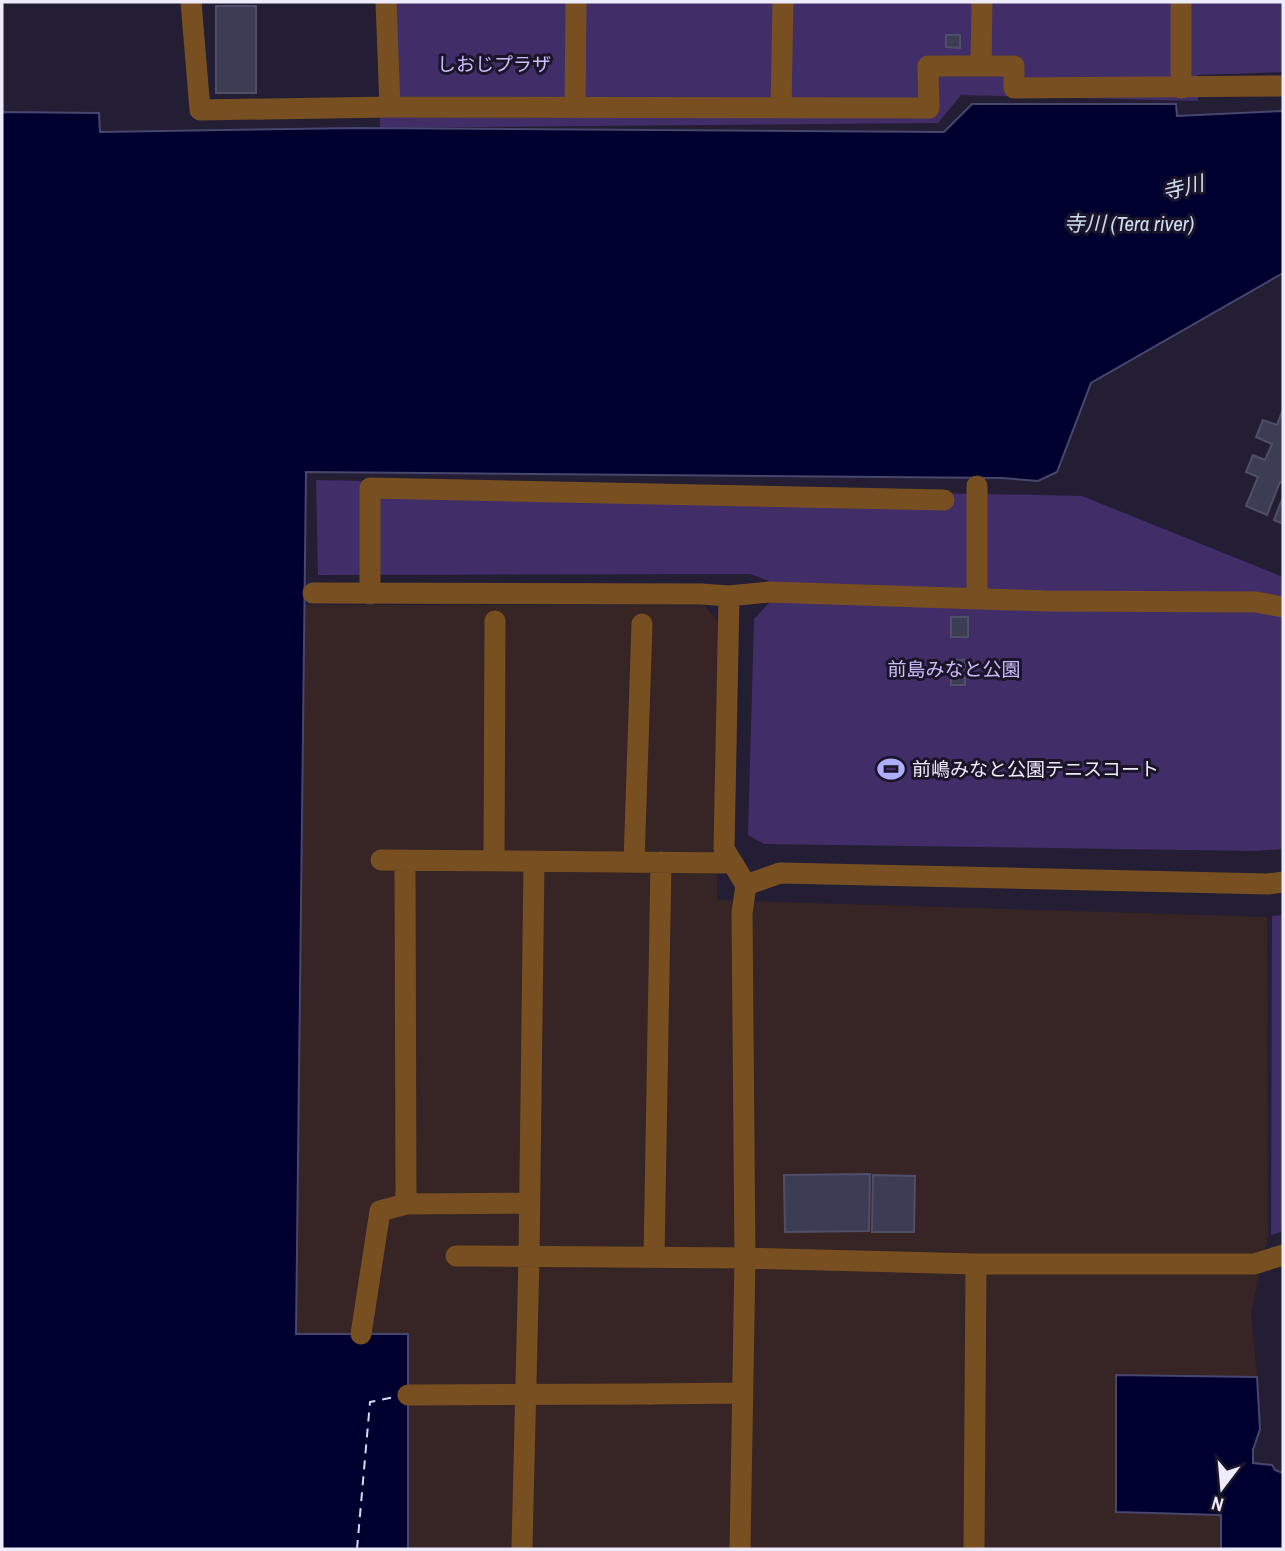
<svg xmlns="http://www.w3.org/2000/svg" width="1285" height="1551" viewBox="0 0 1285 1551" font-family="'Archivo Narrow','Noto Sans JP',sans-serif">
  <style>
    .industrial { fill: #372424 }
    .green { fill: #412d68 }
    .water { fill: #000030; stroke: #47466d; stroke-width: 2 }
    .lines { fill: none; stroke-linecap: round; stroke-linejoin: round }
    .ferry { stroke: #d0dcf0; stroke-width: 2; stroke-dasharray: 9 7; stroke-linecap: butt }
    .building { fill: #3d3c55; stroke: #504f69; stroke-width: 2 }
    .minor { stroke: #774f21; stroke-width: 21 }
    .minor-bridge { stroke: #774f21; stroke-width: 21 }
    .labels { text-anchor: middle; stroke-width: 6; stroke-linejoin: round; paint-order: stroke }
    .park-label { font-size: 19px; fill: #cdbcfc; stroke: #1b152a }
    .poi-label { font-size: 19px; fill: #eeebfb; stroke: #1b152a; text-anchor: start }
    .water-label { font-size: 21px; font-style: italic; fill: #d0dcf0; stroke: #1b152a }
  </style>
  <rect width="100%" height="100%" fill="#241e34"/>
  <!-- industrial -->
  <path class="industrial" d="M304,605H704L721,625L717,900L1267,917L1268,1237L1251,1313L1257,1377L1117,1375L1221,1515V1549H408V1334L296,1335Z"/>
  <!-- green -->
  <path class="green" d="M378,2H1283V72L1198,75V101L961,95L938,123L380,128Z
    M316,480L1082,496L1283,577V849L1257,851L764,844L748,835L754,619L769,603V581L750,574L318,575Z
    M1283,915V1231L1271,1235L1272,916Z"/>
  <!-- water -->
  <path class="water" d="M972,104H1176L1177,116L1283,111V273L1091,383L1057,472L1038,481L1002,478L306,472L296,1334H408V1549H2V112L99,113L100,132L359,128L944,132Z
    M1116,1375L1257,1377L1260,1429L1253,1450V1463L1272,1465L1275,1470L1283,1473V1549H1221V1515L1116,1512Z"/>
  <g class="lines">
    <!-- ferry -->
    <path class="ferry" d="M357,1549L370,1402L400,1396"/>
  </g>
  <!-- building -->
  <path class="building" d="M216,6H256V93H216Z
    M946,35H960V48L946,47Z
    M1283,409V483L1280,482L1267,515L1246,506L1258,477L1246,472L1253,455L1265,460L1272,444L1256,437L1263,420L1277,425Z
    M1283,497V524L1274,520Z
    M951,617H968V637H951Z
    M951,660H965V685H951Z
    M870,1174L869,1231L785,1232L784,1175Z
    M873,1175L915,1176L914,1232H872Z"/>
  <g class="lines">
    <!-- minor -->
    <path class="minor" d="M191,2L200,110L390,107L929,108L928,66H1014V88L1283,86
      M386,2L390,107
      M981,65L982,2
      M1181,88V2
      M575,107L576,2
      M781,107L783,2
      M313,593L701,594L729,596L724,849L746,885L742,913L745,1258L740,1549
      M370,594V488L944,500
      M729,596L769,592L1045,601L1256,602L1283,607
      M977,599V486
      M381,860L733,863
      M405,860L406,1204
      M494,861L495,621
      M634,862L642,624
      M746,885L780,873L1268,884L1283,882
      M456,1256L745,1258L976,1264H1254L1283,1255
      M654,1257L661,862
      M361,1334L380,1211L406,1204L530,1203
      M650,1394L741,1393
      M522,1547L529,1257L534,861
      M974,1549L976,1264"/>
    <!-- minor-bridge -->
    <path class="minor-bridge" d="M408,1395L650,1394"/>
  </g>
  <!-- icons -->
  <defs>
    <symbol id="stadium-bare" viewBox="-9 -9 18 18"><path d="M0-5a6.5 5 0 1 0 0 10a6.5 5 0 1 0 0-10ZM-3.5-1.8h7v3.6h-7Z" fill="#adaffb" stroke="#1b152a" stroke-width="2.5" paint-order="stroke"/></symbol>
  </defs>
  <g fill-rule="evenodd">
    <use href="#stadium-bare" x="872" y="750" width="38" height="38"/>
  </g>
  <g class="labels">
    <!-- park labels -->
    <g class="park-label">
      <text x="494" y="71">しおじプラザ</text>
      <text x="954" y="676">前島みなと公園</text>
    </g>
    <!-- poi labels -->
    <g class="poi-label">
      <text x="912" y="776">前嶋みなと公園テニスコート</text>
    </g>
    <!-- water labels -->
    <g class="water-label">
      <text transform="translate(1183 188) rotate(-14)" y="7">寺川</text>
      <text x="1129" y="231">寺川 (Tera river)</text>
    </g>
  </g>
  <!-- border -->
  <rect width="1285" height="1551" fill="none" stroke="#eeebfb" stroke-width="7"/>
  <!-- north arrow -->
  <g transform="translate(1222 1488) rotate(196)" stroke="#1b152a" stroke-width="5" paint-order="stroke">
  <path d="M0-5L12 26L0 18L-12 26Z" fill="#eeebfb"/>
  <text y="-10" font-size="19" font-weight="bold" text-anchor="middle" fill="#eeebfb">N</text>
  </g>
</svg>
